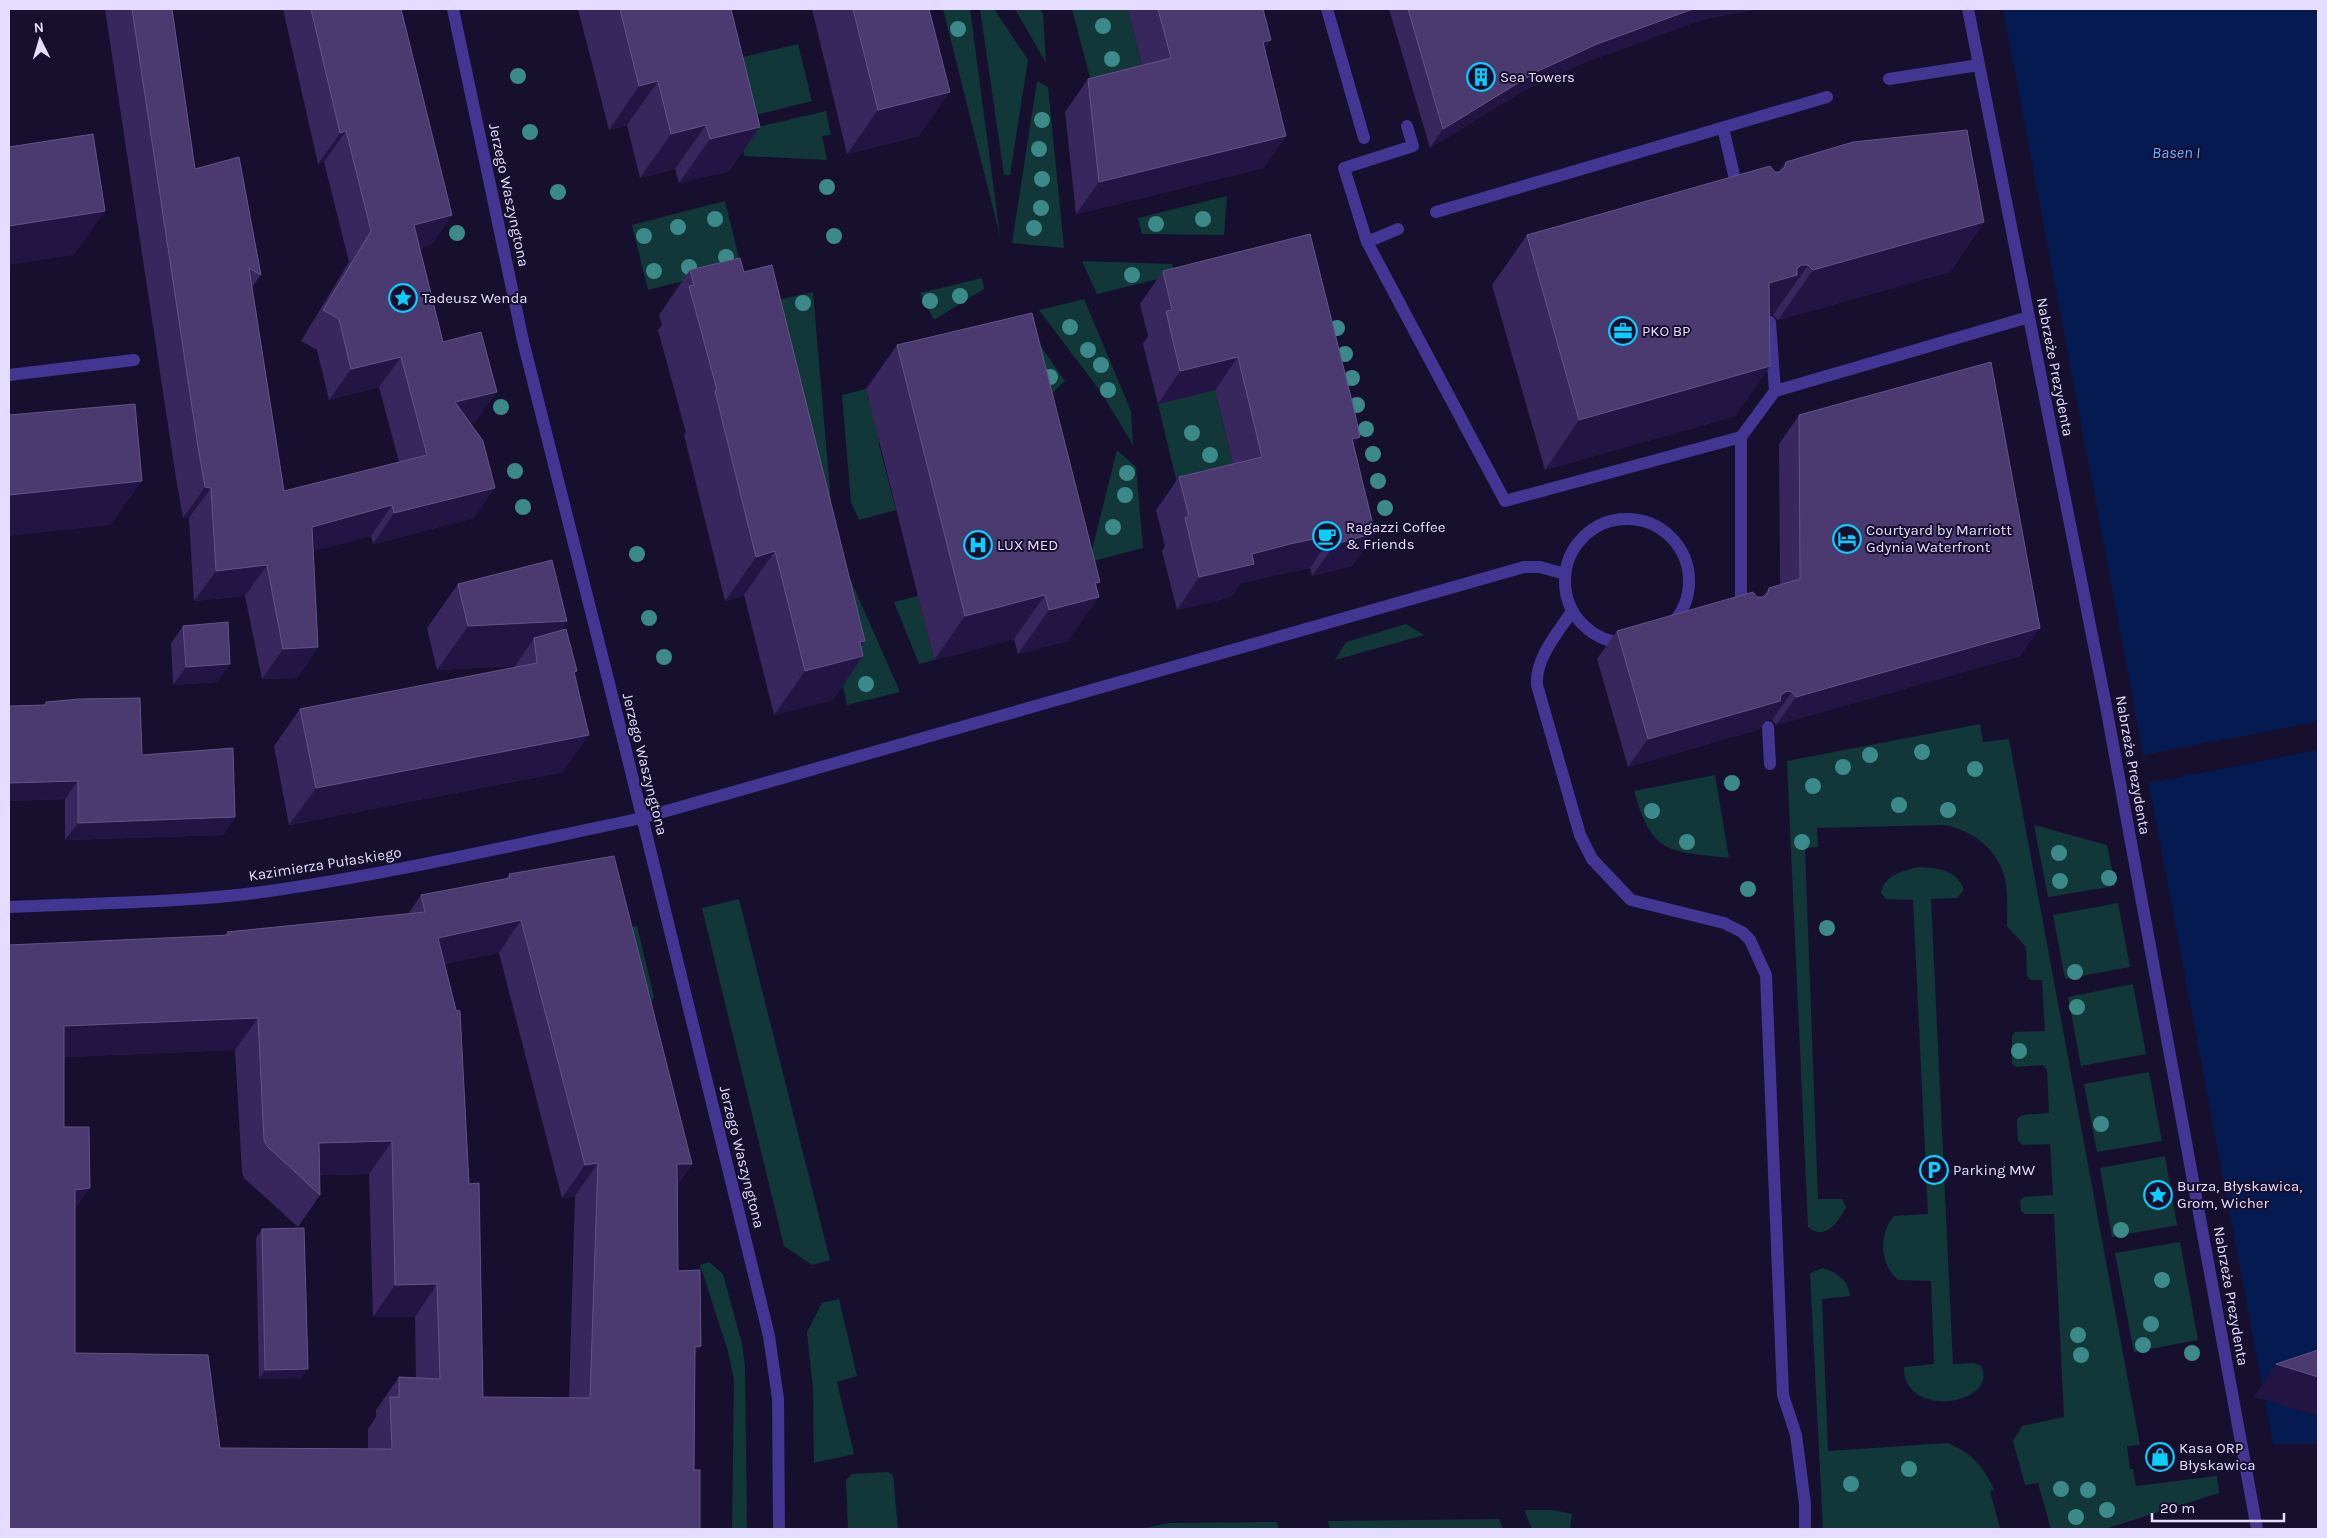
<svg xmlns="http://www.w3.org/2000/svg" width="2327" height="1538" viewBox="0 0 2327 1538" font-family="Karla,sans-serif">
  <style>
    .green { fill: #113739 }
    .water { fill: #051a51 }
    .pier { fill: #170f2e }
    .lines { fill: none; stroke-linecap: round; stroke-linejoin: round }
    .service { stroke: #423692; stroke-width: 12 }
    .pedestrian { stroke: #423692; stroke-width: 12 }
    .minor { stroke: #423692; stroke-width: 12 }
    .tree { fill: #3c898a }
    .wall { fill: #37275d; fill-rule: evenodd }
    .shaded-wall { fill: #221543 }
    .building { fill: #4a3a6f; stroke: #625485; fill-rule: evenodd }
    .labels { text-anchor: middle; stroke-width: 4; stroke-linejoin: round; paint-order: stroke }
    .poi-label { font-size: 15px; fill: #e4ddff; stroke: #170f2e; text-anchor: start }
    .street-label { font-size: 15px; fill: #e4ddff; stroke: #170f2e }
    .water-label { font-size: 16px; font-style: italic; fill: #6bacff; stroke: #170f2e }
  </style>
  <rect width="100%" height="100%" fill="#170f2e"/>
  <!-- green -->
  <path class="green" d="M943,9H970L1000,236Z
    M980,9H994L1028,60L1010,175H1004Z
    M1015,9H1040L1043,14L1046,63Z
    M1072,9H1128L1148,90L1097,104Z
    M798,44L812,101L740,119L735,59Z
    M1037,81L1048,87L1064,248L1012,243Z
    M826,111L831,135L822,136L827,160L744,156L741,131Z
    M1227,196L1224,235L1142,234L1138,218Z
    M725,201L741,266L648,290L632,225Z
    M1082,261L1172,264L1175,275L1097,294Z
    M982,278L984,289L934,320L920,293Z
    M813,292L833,526L751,306Z
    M1084,299L1131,411L1133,445L1101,392L1039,310Z
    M1019,315L1065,381L1049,396Z
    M1212,378L1242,501L1182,504L1158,404L1203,392Z
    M866,389L868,399L874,397L879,445L896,510L859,520L851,502L842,395Z
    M1117,450L1136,467L1143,548L1082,564L1091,554Z
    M845,567L900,692L847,705L818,573Z
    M918,596L934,660L919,664L894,602Z
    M1406,624L1424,635L1335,660L1346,642Z
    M1980,724L1983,742L2009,739L2140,1445L2127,1446L2130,1469H2133L2136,1486L2217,1476L2219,1493L2105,1529H2051L2038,1483L2025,1485L2013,1441L2022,1426L2064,1417L2054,1214H2024L2021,1211L2020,1201L2024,1197L2053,1195L2050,1144L2023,1145L2018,1141L2017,1119L2022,1115L2049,1113L2047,1070L2043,1065L2016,1067L2012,1064V1036L2015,1032L2045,1031L2042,980H2030L2027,976L2026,947L2007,926C2007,911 2008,894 2005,879C1998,849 1972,830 1944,825L1817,828L1818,847L1805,848L1818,1199H1842L1846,1207C1839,1221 1825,1242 1808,1227L1787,761Z
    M1715,775L1729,858C1669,851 1652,855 1634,791Z
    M2034,825L2107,845L2115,886L2048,897Z
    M1918,867C1937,868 1957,869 1964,890L1957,898L1931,899L1953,1364L1974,1363L1981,1366C2000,1405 1902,1420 1904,1367L1934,1364L1931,1281L1898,1280C1880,1264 1878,1235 1894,1216L1928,1214L1913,900L1886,899L1881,893C1884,875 1903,871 1918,867Z
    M739,899L830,1260L812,1265L784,1246L702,908Z
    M2118,903L2130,967L2065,979L2053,915Z
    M637,926L654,997L644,1017L622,928Z
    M2133,984L2146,1054L2081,1066L2068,997Z
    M2149,1072L2162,1141L2097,1152L2084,1084Z
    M2165,1156L2177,1225L2112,1237L2100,1168Z
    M2180,1242L2198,1340L2134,1352L2115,1253Z
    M709,1262L723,1274L742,1344L745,1366L747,1529H732L734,1381L728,1351L700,1265Z
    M1823,1268C1837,1272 1849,1281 1850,1296L1822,1299L1828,1451L1948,1443C1971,1453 1984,1466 1994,1490L1990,1491L2000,1529H1823L1810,1273Z
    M839,1299L857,1376L837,1382L854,1454L814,1463L813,1389L807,1332L822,1303Z
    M888,1472L893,1475L898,1529H848L846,1480L852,1474Z
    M1524,1510H1553L1572,1514L1570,1529H1532Z
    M1499,1519L1503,1529H1330L1328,1521Z
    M1277,1522L1279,1529H1142L1168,1523Z"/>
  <!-- water -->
  <path class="water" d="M2003,9H2318V1444H2273Z"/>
  <!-- pier -->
  <path class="pier" d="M2318,722V750L2149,783L2144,755Z"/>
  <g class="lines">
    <!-- service -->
    <path class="service" d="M1327,9L1364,138
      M9,375L134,360
      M1565 581a62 62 0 1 1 124 0a62 62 0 1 1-124 0Z
      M1572,611C1558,633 1535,658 1537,685L1580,835L1592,859L1631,900L1724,923L1742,932L1750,940L1766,975L1783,1395L1796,1435L1805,1504V1529
      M642,818L1524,567H1540L1565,574"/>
    <!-- pedestrian -->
    <path class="pedestrian" d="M1968,9L2105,701
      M1889,79L1979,65
      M1407,126L1413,146L1344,168L1367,242L1505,501L1741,437L1775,391L2029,317
      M1723,128L1738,192
      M1436,212L1827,97
      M1367,242L1398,229
      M1770,322L1775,391
      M1741,437V612
      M1768,727L1770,764"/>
    <!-- minor -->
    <path class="minor" d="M453,9L523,341L624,743L769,1336L778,1399L779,1529
      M2105,701L2257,1529
      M9,907C95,903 184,903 270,891C395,873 518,844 642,818"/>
  </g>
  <!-- trees -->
  <g class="tree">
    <circle cx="1103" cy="26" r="8"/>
    <circle cx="958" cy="29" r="8"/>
    <circle cx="1112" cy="59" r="8"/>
    <circle cx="518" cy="76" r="8"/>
    <circle cx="1042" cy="120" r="8"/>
    <circle cx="530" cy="132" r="8"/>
    <circle cx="1039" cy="149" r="8"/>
    <circle cx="1042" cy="179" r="8"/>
    <circle cx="827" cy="187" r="8"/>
    <circle cx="558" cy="192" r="8"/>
    <circle cx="1041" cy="208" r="8"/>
    <circle cx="715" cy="219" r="8"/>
    <circle cx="1203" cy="219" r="8"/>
    <circle cx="1156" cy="224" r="8"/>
    <circle cx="678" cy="227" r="8"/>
    <circle cx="1034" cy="228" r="8"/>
    <circle cx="457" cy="233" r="8"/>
    <circle cx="644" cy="236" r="8"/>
    <circle cx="834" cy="236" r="8"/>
    <circle cx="726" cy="257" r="8"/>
    <circle cx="689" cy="267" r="8"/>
    <circle cx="654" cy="271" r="8"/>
    <circle cx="1132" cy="275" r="8"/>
    <circle cx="960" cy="296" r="8"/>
    <circle cx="930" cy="301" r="8"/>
    <circle cx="803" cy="303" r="8"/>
    <circle cx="1070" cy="327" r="8"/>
    <circle cx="1337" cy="328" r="8"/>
    <circle cx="1088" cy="350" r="8"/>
    <circle cx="1345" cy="354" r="8"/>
    <circle cx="1101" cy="365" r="8"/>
    <circle cx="1050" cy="377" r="8"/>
    <circle cx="1352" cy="378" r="8"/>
    <circle cx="1108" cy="390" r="8"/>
    <circle cx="1357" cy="405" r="8"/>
    <circle cx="501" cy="407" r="8"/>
    <circle cx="1366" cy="429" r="8"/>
    <circle cx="1192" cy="433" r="8"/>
    <circle cx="1373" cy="454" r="8"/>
    <circle cx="1210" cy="455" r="8"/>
    <circle cx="515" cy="471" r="8"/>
    <circle cx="1127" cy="473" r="8"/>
    <circle cx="1378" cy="481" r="8"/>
    <circle cx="1125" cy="495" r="8"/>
    <circle cx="523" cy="507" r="8"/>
    <circle cx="1385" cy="508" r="8"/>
    <circle cx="1113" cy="527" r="8"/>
    <circle cx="637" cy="554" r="8"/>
    <circle cx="649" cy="618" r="8"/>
    <circle cx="664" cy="657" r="8"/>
    <circle cx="866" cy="684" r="8"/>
    <circle cx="1922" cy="752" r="8"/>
    <circle cx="1870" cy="755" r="8"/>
    <circle cx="1843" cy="767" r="8"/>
    <circle cx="1975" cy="769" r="8"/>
    <circle cx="1732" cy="783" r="8"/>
    <circle cx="1813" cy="786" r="8"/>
    <circle cx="1899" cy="805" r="8"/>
    <circle cx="1948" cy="810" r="8"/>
    <circle cx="1652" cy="811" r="8"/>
    <circle cx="1687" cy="842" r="8"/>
    <circle cx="1802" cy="842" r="8"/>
    <circle cx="2059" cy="853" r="8"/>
    <circle cx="2109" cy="878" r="8"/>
    <circle cx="2060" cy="881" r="8"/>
    <circle cx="1748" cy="889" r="8"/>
    <circle cx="1827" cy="928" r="8"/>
    <circle cx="2075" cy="972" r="8"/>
    <circle cx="2077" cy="1007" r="8"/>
    <circle cx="2019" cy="1051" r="8"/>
    <circle cx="2101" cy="1124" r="8"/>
    <circle cx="2121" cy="1230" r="8"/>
    <circle cx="2162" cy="1280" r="8"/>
    <circle cx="2151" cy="1324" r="8"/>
    <circle cx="2078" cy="1335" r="8"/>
    <circle cx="2143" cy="1345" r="8"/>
    <circle cx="2192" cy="1353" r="8"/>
    <circle cx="2081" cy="1355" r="8"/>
    <circle cx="1909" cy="1469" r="8"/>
    <circle cx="1851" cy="1484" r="8"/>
    <circle cx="2061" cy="1489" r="8"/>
    <circle cx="2088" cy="1490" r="8"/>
    <circle cx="2107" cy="1510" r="8"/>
    <circle cx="2076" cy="1517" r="8"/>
  </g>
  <!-- wall -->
  <path class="wall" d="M105,9H172L195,169L261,275L252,287L284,491L399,462L379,387L329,400L317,350L301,341L349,262L324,162L318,164L283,9H401L452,215L431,245L420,248L443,342L475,423L470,424L474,518L373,544L371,536L313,551L318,647L297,678L262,679L245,596L194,601L189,518H183L176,478Z
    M578,9H731L760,127L729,171L679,183L675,169L640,178L627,125L609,130Z
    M812,9H929L919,136L847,154Z
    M1128,9H1263L1264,49L1286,136L1263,168L1076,214L1065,112L1088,79L1142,65Z
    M1389,9H1758L1704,19L1583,63L1523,91L1430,148Z
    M1786,162L1984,222L1950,272L1778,320L1773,315H1770V366L1735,416L1545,470L1492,285L1527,235L1775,172H1778Z
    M690,270L744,272L865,641L861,647L863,656L833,700L774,715L744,595L725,601L684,435L686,433L658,330L662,325L659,315Z
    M1163,271L1354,446L1375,533L1352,566L1312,576L1310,568L1267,577L1241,583L1231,597L1177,610L1162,551L1165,546L1156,510L1179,477L1233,464L1215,390L1158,404L1143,344L1148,336L1140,304Z
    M897,345L1096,588L1068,641L1018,654L1014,639L934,660L866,389Z
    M1799,415L2020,656L1776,725L1772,720L1767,719L1760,729L1628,767L1597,659L1617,631L1757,597H1762L1769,588L1780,585L1779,444Z
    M458,584L567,621L561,630L574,674L563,772L289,825L274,746L300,709L514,668L515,666L437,670L427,628Z
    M183,626L218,682L173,685L171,643Z
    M46,702L142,755L235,817L223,835L65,840V799L9,801V706H43Z
    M509,874L692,1164L678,1184V1271L695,1354L694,1470L9,1529V945L224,936L227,932L408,914L421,895L506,879ZM499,953L562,1198L575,1196L569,1398L483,1397L469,1184L444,964ZM235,1050L242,1172L244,1178L298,1227L320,1195V1175L369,1174L373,1317H415L416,1378L399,1377L376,1410V1417L368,1429V1449L220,1448L75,1353V1208L64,1127V1057Z
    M262,1229L301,1378L259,1379L256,1238Z"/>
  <!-- shaded-wall -->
  <path class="shaded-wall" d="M1693,9H1758L1704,19L1583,63L1523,91L1430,148L1443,129L1536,72L1597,44Z
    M1271,40L1248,73L1263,42Z
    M658,81L627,125L609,130L639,86Z
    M950,92L919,136L847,154L878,110Z
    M706,125L675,169L640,178L671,134Z
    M760,127L729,171L679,183L710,139Z
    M346,131L324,162L318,164L340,133Z
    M1286,136L1263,168L1076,214L1099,182Z
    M105,211L74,255L9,265V226Z
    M452,215L431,245L393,255L414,225Z
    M1984,222L1950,272L1778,320L1813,270Z
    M1801,265H1808L1773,315H1769V283Z
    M401,357L379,387L329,400L351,369Z
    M1238,357L1215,390L1158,404L1180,371Z
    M1770,366L1735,416L1545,470L1579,420Z
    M497,392L475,423L434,433L455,402Z
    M1360,437L1337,470L1352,439Z
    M142,481L111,525L9,536V495Z
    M205,487L211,488L189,518H183Z
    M495,488L474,518L373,544L394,513Z
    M392,505L371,536L291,557L312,527Z
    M1375,533L1352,566L1312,576L1335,544Z
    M1332,535L1310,568L1267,577L1241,583L1231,597L1177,610L1199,577L1252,554L1290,544Z
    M775,551L744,595L725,601L756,557Z
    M267,565L245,596L194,601L216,571Z
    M1100,582L1087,600L1099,597L1068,641L1018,654L1049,610L1095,583Z
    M1045,595L1014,639L934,660L965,616Z
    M567,621L536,665L537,663L534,638L515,666L437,670L468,626Z
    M2040,628L2020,656L1776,725L1796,697Z
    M865,641L853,658L863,656L833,700L774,715L805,671L860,642Z
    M318,647L297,678L262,679L283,649Z
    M230,664L218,682L173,685L186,667Z
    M1787,691L1792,692L1772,720L1767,719L1760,729L1628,767L1648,739L1781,695Z
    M589,735L563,772L289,825L316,788Z
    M78,781L65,799L9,801V783Z
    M235,817L223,835L65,840L78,823Z
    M521,920L499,953L415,970L438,938Z
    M258,1018L235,1050L41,1058L64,1026Z
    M392,1141L369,1174L299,1176L319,1143Z
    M598,1163L575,1196L562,1198L585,1165Z
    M677,1164H692L669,1196Z
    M90,1188L67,1220L75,1190Z
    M437,1284L415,1317H373L395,1285Z
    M701,1346L678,1378L695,1347Z
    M2276,1364L2318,1377V1416L2254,1397Z
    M308,1369L301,1378L259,1379L265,1370Z"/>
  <!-- building -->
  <path class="building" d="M132,9H172L195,169L239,157L261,275L249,268L284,491L427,455L401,357L351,369L339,319L323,310L371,231L346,131L340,133L311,9H401L452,215L414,225L443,342L481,332L497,392L455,402L483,441L495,488L394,513L392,505L312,527L318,647L283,649L267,565L216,571L211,488L205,487L198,447Z
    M620,9H731L760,127L710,139L706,125L671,134L658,81L639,86Z
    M853,9H929L950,92L878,110Z
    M1158,9H1263L1271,40L1263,42L1286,136L1099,182L1088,79L1171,58Z
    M1408,9H1693L1597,44L1536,72L1443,129Z
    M1967,130L1984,222L1813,270L1808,265H1801L1797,269V275L1769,283L1770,366L1579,420L1527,235L1770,166L1775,172H1780L1785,167L1786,162L1853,142Z
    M93,134L105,211L9,226V147Z
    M1310,234L1354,409L1360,437L1352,439L1375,533L1335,544L1332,535L1290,544L1252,554L1254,564L1199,577L1185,518L1189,516L1179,477L1262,457L1238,357L1180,371L1166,311L1172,310L1163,271Z
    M740,258L744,272L772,265L865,641L860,642L863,656L805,671L775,551L756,557L715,391L717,390L689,286L694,285L690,270Z
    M1032,313L1100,582L1095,583L1099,597L1049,610L1045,595L965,616L897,345Z
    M1991,362L2040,628L1796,697L1792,692L1787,691L1781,695L1780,701L1648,739L1617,631L1753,592L1757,597H1764L1768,593L1769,588L1800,579L1799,415Z
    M135,404L142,481L9,495V415Z
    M552,560L567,621L468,626L458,584Z
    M228,622L230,664L186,667L183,626Z
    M566,629L577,671L574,672L589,735L316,788L300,709L537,663L534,638Z
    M140,698L142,755L233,748L235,817L78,823V781L9,783V706L46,705V702L79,699Z
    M614,856L692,1164H677L678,1271L700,1270L701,1346L695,1347L694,1470H700V1529H9V945L230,935L227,932L425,912L421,895L510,878L509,874ZM521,920L585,1165L598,1163L590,1398L483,1397L479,1183L469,1184L460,1011L456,1010L438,938ZM258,1018L264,1140L267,1146L320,1195L319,1143L392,1141L395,1285L437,1284L440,1379L399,1377V1397H390L392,1449L220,1448L208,1355L75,1353V1190L90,1188L89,1127H64V1026Z
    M304,1228L308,1369L265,1370L262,1229Z
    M2318,1350V1377L2276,1364Z"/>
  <!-- icons -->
  <defs>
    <symbol id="building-ring" viewBox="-11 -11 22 22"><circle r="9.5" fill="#170f2e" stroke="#09cfff" stroke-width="1.5"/><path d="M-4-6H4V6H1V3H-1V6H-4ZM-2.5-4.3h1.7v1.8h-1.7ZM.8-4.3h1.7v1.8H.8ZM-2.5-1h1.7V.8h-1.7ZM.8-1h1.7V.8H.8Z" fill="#09cfff"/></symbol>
    <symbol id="sight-ring" viewBox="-11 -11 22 22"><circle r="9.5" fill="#170f2e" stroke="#09cfff" stroke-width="1.5"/><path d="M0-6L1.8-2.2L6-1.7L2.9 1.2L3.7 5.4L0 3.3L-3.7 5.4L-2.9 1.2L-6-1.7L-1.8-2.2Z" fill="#09cfff"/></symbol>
    <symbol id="office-ring" viewBox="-11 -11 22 22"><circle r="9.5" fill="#170f2e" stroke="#09cfff" stroke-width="1.5"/><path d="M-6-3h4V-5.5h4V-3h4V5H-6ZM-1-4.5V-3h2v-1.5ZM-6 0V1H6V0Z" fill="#09cfff"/></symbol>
    <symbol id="cafe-ring" viewBox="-11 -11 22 22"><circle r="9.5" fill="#170f2e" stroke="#09cfff" stroke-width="1.5"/><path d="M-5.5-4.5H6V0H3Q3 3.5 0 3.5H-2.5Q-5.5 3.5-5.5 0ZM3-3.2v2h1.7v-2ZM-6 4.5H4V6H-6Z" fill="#09cfff"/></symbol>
    <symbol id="hotel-ring" viewBox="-11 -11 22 22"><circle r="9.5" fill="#170f2e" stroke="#09cfff" stroke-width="1.5"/><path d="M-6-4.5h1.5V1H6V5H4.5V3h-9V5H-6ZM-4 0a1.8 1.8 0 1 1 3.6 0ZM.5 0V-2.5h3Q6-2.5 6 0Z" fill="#09cfff"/></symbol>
    <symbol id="hospital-ring" viewBox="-11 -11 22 22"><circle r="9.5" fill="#170f2e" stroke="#09cfff" stroke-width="1.5"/><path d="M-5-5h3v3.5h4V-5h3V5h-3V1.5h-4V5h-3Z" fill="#09cfff"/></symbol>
    <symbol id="parking-ring" viewBox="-11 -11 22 22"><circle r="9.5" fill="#170f2e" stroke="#09cfff" stroke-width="1.5"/><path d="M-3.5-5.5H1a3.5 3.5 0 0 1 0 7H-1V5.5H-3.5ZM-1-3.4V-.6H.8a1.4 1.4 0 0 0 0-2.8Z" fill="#09cfff"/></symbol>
    <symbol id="shop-ring" viewBox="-11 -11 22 22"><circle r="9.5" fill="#170f2e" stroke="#09cfff" stroke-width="1.5"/><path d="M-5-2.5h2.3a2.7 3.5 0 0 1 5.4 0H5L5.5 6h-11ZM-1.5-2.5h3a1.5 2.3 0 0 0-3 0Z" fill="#09cfff"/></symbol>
  </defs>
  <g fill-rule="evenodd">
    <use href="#building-ring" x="1465" y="61" width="32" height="32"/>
    <use href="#sight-ring" x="387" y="282" width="32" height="32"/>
    <use href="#office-ring" x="1607" y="315" width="32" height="32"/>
    <use href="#cafe-ring" x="1311" y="520" width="32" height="32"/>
    <use href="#hotel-ring" x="1831" y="523" width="32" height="32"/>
    <use href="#hospital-ring" x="962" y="529" width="32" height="32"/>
    <use href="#parking-ring" x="1918" y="1154" width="32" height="32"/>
    <use href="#sight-ring" x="2142" y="1179" width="32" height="32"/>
    <use href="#shop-ring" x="2144" y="1441" width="32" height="32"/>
  </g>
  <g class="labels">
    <!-- poi labels -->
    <g class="poi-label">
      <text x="1500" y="82">Sea Towers</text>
      <text x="422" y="303">Tadeusz Wenda</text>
      <text x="1642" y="336">PKO BP</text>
      <text x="1346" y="532">Ragazzi Coffee<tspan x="1346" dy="17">&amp; Friends</tspan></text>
      <text x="1866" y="535">Courtyard by Marriott<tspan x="1866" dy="17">Gdynia Waterfront</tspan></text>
      <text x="997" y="550">LUX MED</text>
      <text x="1953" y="1175">Parking MW</text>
      <text x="2177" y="1191">Burza, Błyskawica,<tspan x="2177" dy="17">Grom, Wicher</tspan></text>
      <text x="2179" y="1453">Kasa ORP<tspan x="2179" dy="17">Błyskawica</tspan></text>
    </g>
    <!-- street labels -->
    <g class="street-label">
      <text transform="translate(509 195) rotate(78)" y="5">Jerzego Waszyngtona</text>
      <text transform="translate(2055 367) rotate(79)" y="5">Nabrzeże Prezydenta</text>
      <text transform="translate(645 764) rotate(76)" y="5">Jerzego Waszyngtona</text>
      <text transform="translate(2133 765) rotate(80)" y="5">Nabrzeże Prezydenta</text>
      <text transform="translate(325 864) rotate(-9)" y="5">Kazimierza Pułaskiego</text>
      <text transform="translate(742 1157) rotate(76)" y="5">Jerzego Waszyngtona</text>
      <text transform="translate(2231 1296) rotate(80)" y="5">Nabrzeże Prezydenta</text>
    </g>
    <!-- water labels -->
    <g class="water-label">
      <text x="2176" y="158">Basen I</text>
    </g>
  </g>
  <!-- border -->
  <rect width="2327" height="1538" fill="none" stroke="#e4ddff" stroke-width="20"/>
  <!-- north arrow -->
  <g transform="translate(40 40) rotate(355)" stroke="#170f2e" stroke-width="4" paint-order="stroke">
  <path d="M0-4L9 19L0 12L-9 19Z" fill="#e4ddff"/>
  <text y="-8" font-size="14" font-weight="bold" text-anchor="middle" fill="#e4ddff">N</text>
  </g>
  <!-- scale -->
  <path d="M2152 1513v8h132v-8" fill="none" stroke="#e4ddff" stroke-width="2.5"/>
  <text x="2160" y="1513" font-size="15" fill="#e4ddff" stroke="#170f2e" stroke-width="4" paint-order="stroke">20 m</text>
</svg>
